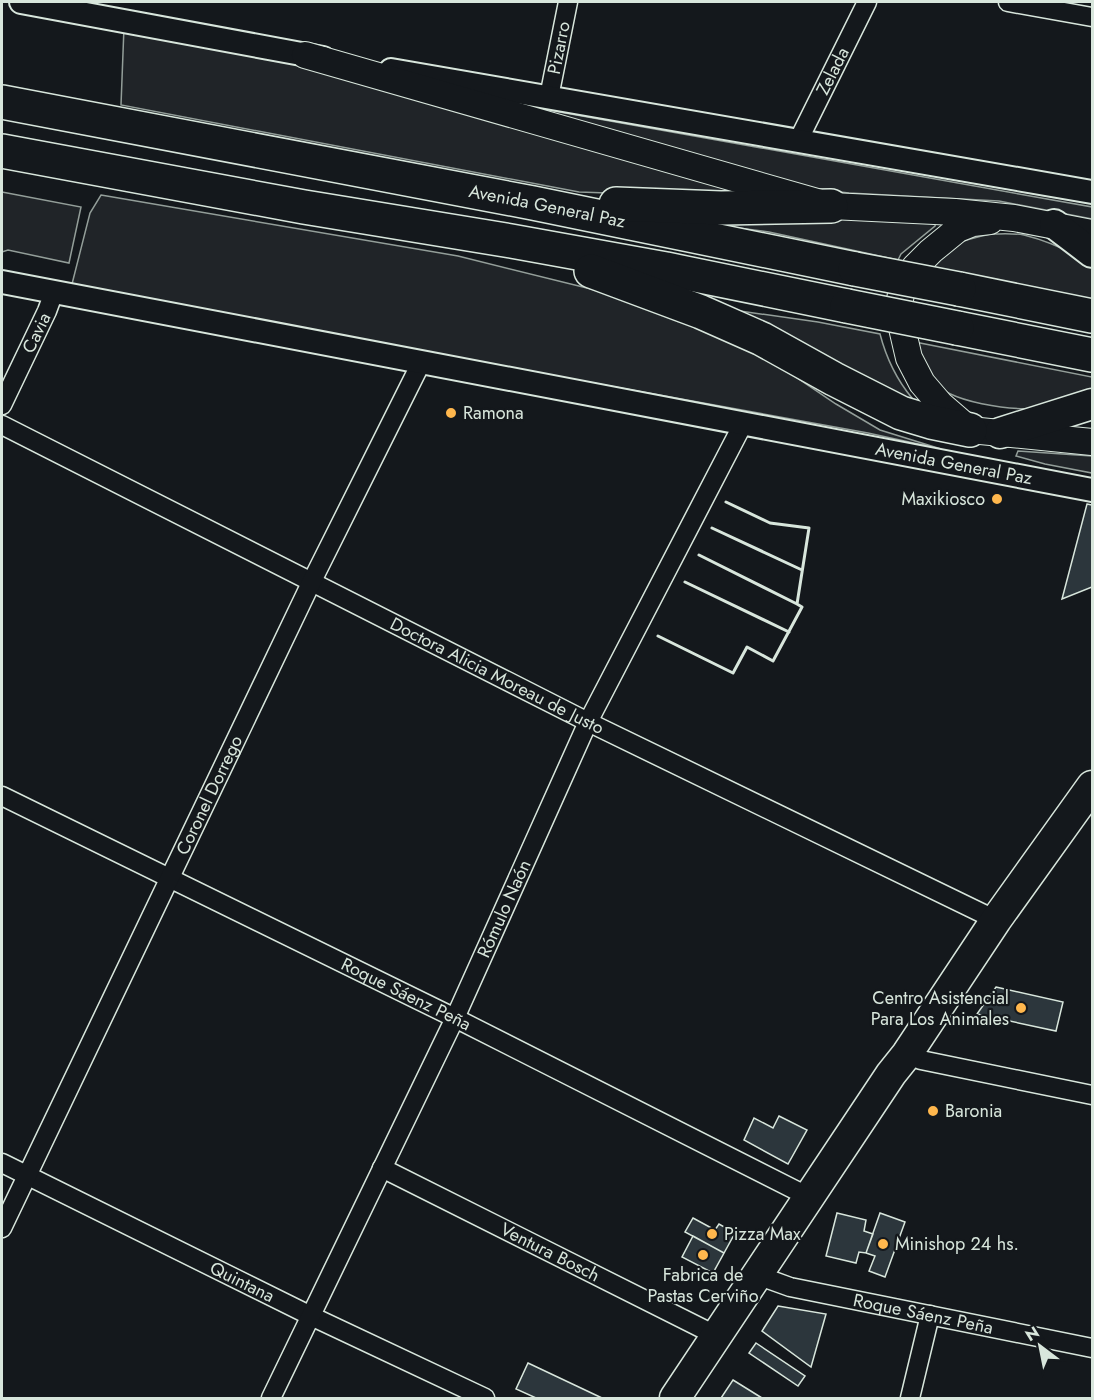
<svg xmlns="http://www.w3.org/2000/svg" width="1094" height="1400" viewBox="0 0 1094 1400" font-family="Jost,sans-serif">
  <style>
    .green { fill: #202428; stroke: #939e99; stroke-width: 1.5 }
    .building { fill: #2c363c; stroke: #d8e6dc; stroke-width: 1.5 }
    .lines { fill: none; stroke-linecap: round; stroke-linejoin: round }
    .minor-casing { stroke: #d8e6dc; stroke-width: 21 }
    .tertiary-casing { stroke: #d8e6dc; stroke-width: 26 }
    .secondary-casing { stroke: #d8e6dc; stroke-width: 28 }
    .primary-casing { stroke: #d8e6dc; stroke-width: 32 }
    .trunk-casing { stroke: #d8e6dc; stroke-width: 33 }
    .motorway-casing { stroke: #d8e6dc; stroke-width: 36 }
    .minor { stroke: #14181c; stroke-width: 18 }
    .tertiary { stroke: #14181c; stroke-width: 22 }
    .secondary { stroke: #14181c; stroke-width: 26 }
    .primary { stroke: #14181c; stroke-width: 28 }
    .trunk { stroke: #14181c; stroke-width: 30 }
    .motorway { stroke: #14181c; stroke-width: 33 }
    .motorway-bridge-casing { stroke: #d8e6dc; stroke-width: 36; stroke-linecap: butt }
    .motorway-bridge { stroke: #14181c; stroke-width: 33 }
    .wall { stroke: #d8e6dc; stroke-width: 3 }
    .poi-dot { fill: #ffb74d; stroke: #14181c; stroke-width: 2 }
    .labels { text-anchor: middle; stroke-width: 4.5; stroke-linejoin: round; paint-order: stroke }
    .street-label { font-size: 18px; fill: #d8e6dc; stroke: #14181c }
    .poi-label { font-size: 18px; fill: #d8e6dc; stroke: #14181c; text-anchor: start }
  </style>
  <rect width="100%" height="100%" fill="#14181c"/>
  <!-- green -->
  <path class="green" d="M124,27L304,63L777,199L579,192L121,105Z
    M526,106L1092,207V219L999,201L849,193L797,187Z
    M2,192L81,207L69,263L8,250L2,252Z
    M101,195L458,256L595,290L691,320L775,363L836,404L880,430L941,449L868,433L71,288L90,213Z
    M764,216L936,220L935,226L901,254L898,260L769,232L715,225Z
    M991,234C1001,234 1013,233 1024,235C1048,241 1072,252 1092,265V301L1033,287L999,283L927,267C948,245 961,240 991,234Z
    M740,311L818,322L880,334C886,357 897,380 912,398H906L738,317Z
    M915,342L1092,377V391C1075,397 1056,405 1039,408C1013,411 948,403 932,380C925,369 920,354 915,342Z
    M1018,451L1092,456V473L1045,464L1016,456Z"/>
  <!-- building -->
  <path class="building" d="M1087,504L1092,505V587L1062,599Z
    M996,987L1063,1002L1056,1031L977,1014Z
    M779,1116L807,1130L788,1164L744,1140L754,1118L773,1128Z
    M837,1213L866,1220L864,1231L873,1234L866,1253L859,1252L856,1263L826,1256Z
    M880,1213L905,1222L885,1277L869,1271L875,1256L866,1253Z
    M693,1218L715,1230L719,1224L735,1233L724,1253L685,1232Z
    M693,1236L724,1253L713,1273L682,1257Z
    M778,1306L826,1314L811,1367L762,1331Z
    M756,1343L805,1376L798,1386L749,1353Z
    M528,1363L602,1398H536L516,1389Z
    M733,1380L762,1398H721Z"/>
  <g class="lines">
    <defs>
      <g id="minor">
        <path d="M1008,2L1092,17"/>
        <path id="s1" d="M549,97L568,2"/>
        <path id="s2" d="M798,141L867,2"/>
        <path id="s3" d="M2,405L47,311L54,292"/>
        <path id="s4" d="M2,425L588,722L996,920"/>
        <path id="s5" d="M2,796L455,1018L809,1197"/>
        <path d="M907,1054L921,1060L1092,1095"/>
        <path id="s6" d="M2,1163L311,1316L485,1398"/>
        <path id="s7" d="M382,1168L717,1336"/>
        <path id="s8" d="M2,1228L311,583L421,363"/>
        <path id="s9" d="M757,1275L790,1287L1092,1348"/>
        <path id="s10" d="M271,1398L455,1018L588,722L743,424"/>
        <path d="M910,1398L930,1315"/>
      </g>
      <g id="tertiary">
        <path d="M21,2L323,58"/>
        <path d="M391,70L1092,192"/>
        <path id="s11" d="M2,282L1092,490"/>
      </g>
      <path id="secondary" d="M305,55L831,206L955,212L1014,218L1092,233
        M990,221L973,223L958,229L931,251L915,267L901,294L898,311L909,358L922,383L940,404L970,430L1092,442"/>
      <path id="primary" d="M1054,224L1092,253"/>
      <path id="trunk" d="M1000,433L1092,404
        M675,1398L891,1074L907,1054L996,920L1092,786"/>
      <g id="motorway">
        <path id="s12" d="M2,102L533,203L855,269"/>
        <path d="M2,151L304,207L511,241L666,269L847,306"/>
        <path d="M616,204L721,208L831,206"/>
        <path d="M591,271L701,312L762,339L834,379L901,413L931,422L970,430"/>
        <path d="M959,289L1092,316"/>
        <path d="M957,328L1092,355"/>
      </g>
    </defs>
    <!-- minor casing -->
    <use href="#minor" class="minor-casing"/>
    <!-- tertiary casing -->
    <use href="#tertiary" class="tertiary-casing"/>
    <!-- secondary casing -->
    <use href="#secondary" class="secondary-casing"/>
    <!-- primary casing -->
    <use href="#primary" class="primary-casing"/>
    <!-- trunk casing -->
    <use href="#trunk" class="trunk-casing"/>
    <!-- motorway casing -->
    <use href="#motorway" class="motorway-casing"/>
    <!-- minor -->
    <use href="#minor" class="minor"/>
    <!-- tertiary -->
    <use href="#tertiary" class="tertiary"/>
    <!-- secondary -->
    <use href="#secondary" class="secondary"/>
    <!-- primary -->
    <use href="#primary" class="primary"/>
    <!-- trunk -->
    <use href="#trunk" class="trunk"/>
    <!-- motorway -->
    <use href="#motorway" class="motorway"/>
    <defs>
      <path id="motorway-bridge" d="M855,269L959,289
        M847,306L957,328"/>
    </defs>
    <!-- motorway-bridge casing -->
    <use href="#motorway-bridge" class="motorway-bridge-casing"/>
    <!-- motorway-bridge -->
    <use href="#motorway-bridge" class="motorway-bridge"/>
    <!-- wall -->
    <path class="wall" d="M712,528L802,570
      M699,555L797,604
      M685,582L789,632
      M658,636L733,673L747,647L773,661L802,607L797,604L809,528L770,523L726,502"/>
  </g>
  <!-- markers -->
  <g class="poi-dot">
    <circle cx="451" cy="413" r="6"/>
    <circle cx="997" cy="499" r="6"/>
    <circle cx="1021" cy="1008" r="6"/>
    <circle cx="933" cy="1111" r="6"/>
    <circle cx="712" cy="1234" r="6"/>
    <circle cx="883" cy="1244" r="6"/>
    <circle cx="703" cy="1255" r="6"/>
  </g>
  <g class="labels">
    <!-- street labels -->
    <g class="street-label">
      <text dy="6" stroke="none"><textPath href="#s1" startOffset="50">Pizarro</textPath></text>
      <text dy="6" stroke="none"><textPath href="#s2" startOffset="78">Zelada</textPath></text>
      <text dy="6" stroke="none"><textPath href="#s12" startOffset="555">Avenida General Paz</textPath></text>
      <text dy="6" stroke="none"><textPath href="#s3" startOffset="80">Cavia</textPath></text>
      <text dy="6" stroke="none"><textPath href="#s11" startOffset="969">Avenida General Paz</textPath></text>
      <text dy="6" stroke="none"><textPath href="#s4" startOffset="555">Doctora Alicia Moreau de Justo</textPath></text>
      <text dy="6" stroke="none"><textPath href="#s8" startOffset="480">Coronel Dorrego</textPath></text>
      <text dy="6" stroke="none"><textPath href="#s10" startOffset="542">Rómulo Naón</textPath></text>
      <text dy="6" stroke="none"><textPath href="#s5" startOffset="450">Roque Sáenz Peña</textPath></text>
      <text dy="6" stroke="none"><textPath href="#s7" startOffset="188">Ventura Bosch</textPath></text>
      <text dy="6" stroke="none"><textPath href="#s6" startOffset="268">Quintana</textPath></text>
      <text dy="6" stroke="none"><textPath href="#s9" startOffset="171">Roque Sáenz Peña</textPath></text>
    </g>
    <!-- poi labels -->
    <g class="poi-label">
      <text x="463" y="419">Ramona</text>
      <text x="985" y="505" text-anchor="end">Maxikiosco</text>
      <text x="1009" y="1004" text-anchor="end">Centro Asistencial<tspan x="1009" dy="21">Para Los Animales</tspan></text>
      <text x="945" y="1117">Baronia</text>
      <text x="724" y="1240">Pizza Max</text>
      <text x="895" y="1250">Minishop 24 hs.</text>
      <text x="703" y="1281" text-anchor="middle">Fabrica de<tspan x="703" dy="21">Pastas Cerviño</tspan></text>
    </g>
  </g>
  <!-- border -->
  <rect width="1094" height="1400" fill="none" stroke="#d8e6dc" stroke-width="6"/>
  <!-- north arrow -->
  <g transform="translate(1040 1346) rotate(328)" stroke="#14181c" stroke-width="4.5" paint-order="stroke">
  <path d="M0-4.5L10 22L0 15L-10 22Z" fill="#d8e6dc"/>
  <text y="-9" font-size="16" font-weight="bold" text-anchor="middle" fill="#d8e6dc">N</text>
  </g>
</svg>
